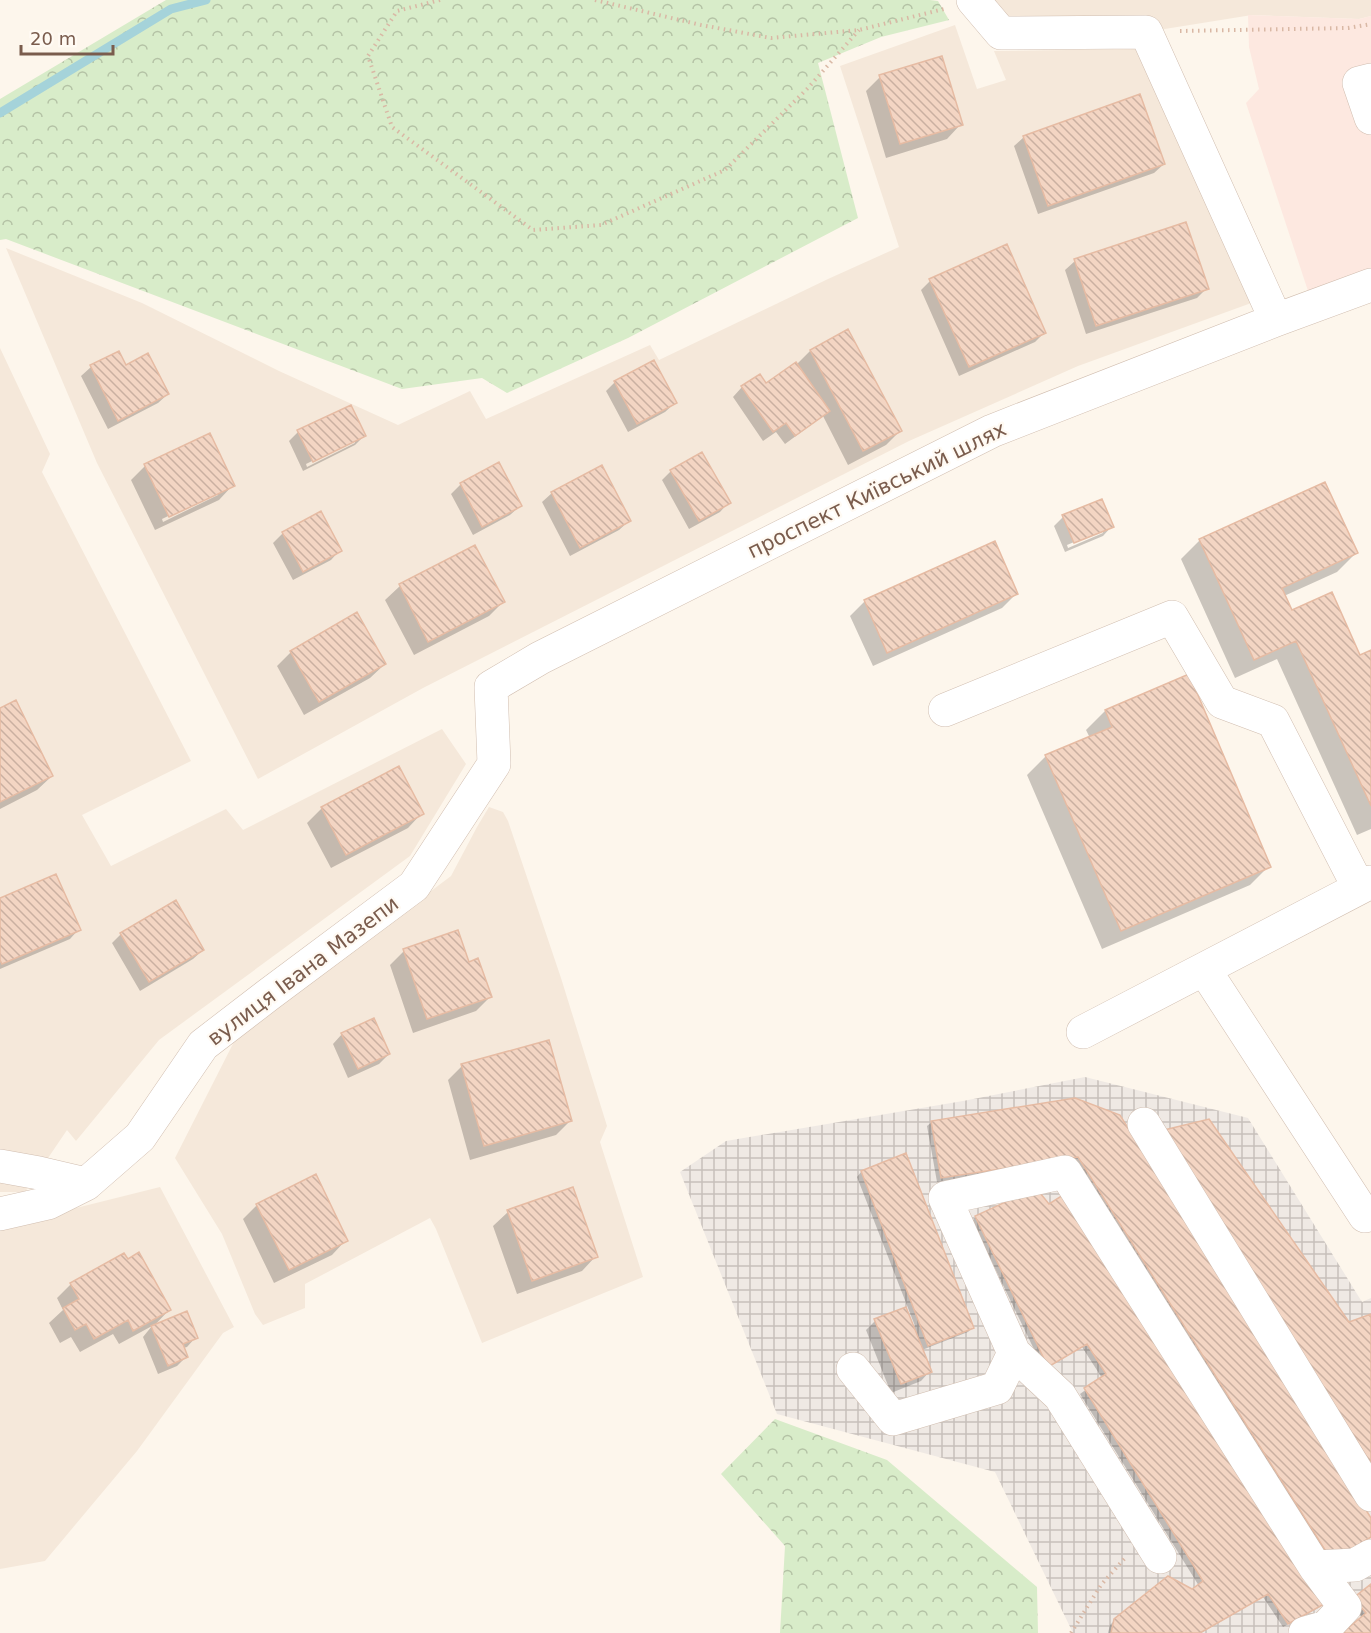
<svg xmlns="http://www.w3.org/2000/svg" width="1371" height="1633" viewBox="0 0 1371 1633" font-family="'DejaVu Sans',sans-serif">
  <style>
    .residential { fill: #f5e8da }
    .commercial { fill: #fde8e0 }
    .industrial { fill: url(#industrial-grid) }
    .forest { fill: url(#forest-crowns) }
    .shadow { fill: #0003; fill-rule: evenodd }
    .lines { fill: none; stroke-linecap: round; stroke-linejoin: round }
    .stream { stroke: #a5d3da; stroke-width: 9 }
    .building { fill: url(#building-back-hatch); stroke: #e6bba3; stroke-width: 1.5 }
    .minor-casing { stroke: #d1beb0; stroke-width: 34 }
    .path { stroke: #d9b8a5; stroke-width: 4; stroke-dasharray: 1.5 4.5; stroke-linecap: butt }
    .minor { stroke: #fff; stroke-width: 33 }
    .labels { text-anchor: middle; stroke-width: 4.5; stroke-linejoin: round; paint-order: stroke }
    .street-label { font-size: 21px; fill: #7a5c4d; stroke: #fffaf3 }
  </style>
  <defs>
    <pattern id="industrial-grid" width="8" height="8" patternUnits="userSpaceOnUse" patternTransform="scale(1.5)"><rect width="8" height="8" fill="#efe9e4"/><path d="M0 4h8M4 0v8" fill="none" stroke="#c7c0bb"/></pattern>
    <pattern id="forest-crowns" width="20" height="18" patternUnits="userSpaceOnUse" patternTransform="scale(1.5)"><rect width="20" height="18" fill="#d8ecc9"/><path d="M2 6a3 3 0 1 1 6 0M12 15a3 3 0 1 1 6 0" fill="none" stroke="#b4c2a5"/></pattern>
    <pattern id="building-back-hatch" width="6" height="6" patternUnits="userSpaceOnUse" patternTransform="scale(1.5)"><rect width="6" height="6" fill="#f3d5c3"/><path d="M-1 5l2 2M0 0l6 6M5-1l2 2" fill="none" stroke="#cab0a1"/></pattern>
  </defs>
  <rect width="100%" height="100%" fill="#fdf6ec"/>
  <!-- residential -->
  <path class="residential" d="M973,0H1371V16L1359,19L1252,15L1146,32L1001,33Z
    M955,25L977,89L1006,80L994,51L1137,49L1254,302L1078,366L909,441L423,688L258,779L97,463L6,248L142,303L279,371L398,425L470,391L486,419L650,345L659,360L828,279L899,247L840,66Z
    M0,348L50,454L42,472L191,761L82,815L111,866L226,809L243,830L442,729L466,764L410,856L159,1040L76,1141L67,1130L25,1192H0Z
    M489,807L503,812L508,821L561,978L607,1126L600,1142L643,1277L482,1343L436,1229L430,1218L305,1284V1308L263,1325L255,1314L222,1234L175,1158L241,1028L309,983L451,876L477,827Z
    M160,1187L234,1327L223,1333L137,1451L45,1561L0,1569V1227Z"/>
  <!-- commercial -->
  <path class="commercial" d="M1248,15L1359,19L1371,16V285L1310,297L1246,103L1259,89L1249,47Z"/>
  <!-- industrial -->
  <path class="industrial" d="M1085,1077L1248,1118L1362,1302L1371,1298V1633H1073L995,1472L777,1414L680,1172L726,1141L963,1101Z"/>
  <!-- forest -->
  <path class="forest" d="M166,0H930L938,1L949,20L881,37L818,63L858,218L628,338L507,393L482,378L402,389L6,239L0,240V99Z
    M775,1419L887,1460L1037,1587L1038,1633H780L785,1546L721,1474Z"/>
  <!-- shadow -->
  <path class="shadow" d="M880,77L961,124L947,139L886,158L866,91Z
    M1024,137L1164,164L1154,173L1038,214L1014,146Z
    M1075,261L1207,288L1197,298L1086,334L1065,270Z
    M930,281L1045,332L1035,342L959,376L921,290Z
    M810,351L900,431L886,445L848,465L823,416L785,444L776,432L763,441L733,397L742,387L766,385L796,365Z
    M118,353L125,367L168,394L158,403L108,429L81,376L91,367Z
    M615,382L675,403L665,412L628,432L606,391Z
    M298,432L364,436L355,445L303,471L289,441ZM355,440V443L307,467L306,464Z
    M498,464L520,506L510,515L473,535L451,494L460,485Z
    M145,466L233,485L219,500L155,530L131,480ZM218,492V495L163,522L162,519Z
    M601,467L629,521L619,530L570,556L542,502L552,493Z
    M671,471L729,502L720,512L689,529L662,480Z
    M321,513L340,550L331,560L293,580L273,543L283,533Z
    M1063,517L1112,526L1103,536L1065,552L1054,526ZM1103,530V533L1068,548L1067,545Z
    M1200,540L1356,553L1337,572L1284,596L1292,612L1360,657L1371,652V829L1357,835L1277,659L1235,678L1181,559Z
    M400,586L503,602L489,616L414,655L385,600Z
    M1017,593L1002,608L873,666L850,616L865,601Z
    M291,652L385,664L370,678L304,715L277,666Z
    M0,710L52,776L37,790L0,809Z
    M1105,711L1269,866L1250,885L1102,949L1027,775L1046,756L1090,738L1086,730Z
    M399,768L422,813L408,828L331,868L307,823L322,808Z
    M0,900L79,929L70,939L0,969Z
    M121,934L203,950L193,959L140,991L112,943Z
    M404,951L468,964L490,997L476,1011L413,1033L390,965Z
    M342,1034L389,1054L379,1064L348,1078L333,1044Z
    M462,1066L570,1121L556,1135L470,1160L448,1080Z
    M1075,1099L1371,1521V1537L1327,1564L1073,1161L937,1182L927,1126L932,1122Z
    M906,1155L972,1328L968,1332L922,1350L930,1371L921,1381L891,1393L866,1330L875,1321L912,1327L915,1326L857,1177L861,1172Z
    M257,1205L346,1240L332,1255L274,1283L243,1219Z
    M508,1212L596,1256L582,1271L517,1294L493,1226Z
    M976,1217L1324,1603L1320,1607L1283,1627L1263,1597L1201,1633H1108L1110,1625L1115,1620L1192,1590L1199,1586L1080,1394L1102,1378L1082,1347L1044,1370L972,1221Z
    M71,1284L169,1310L153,1327L196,1337L187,1347L183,1348L186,1357L177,1366L158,1374L143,1337L152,1326L119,1344L113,1334L80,1352L71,1337L60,1343L49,1323L63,1310L57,1298Z
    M1371,1586V1633H1345L1362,1618L1350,1604Z"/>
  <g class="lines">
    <!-- stream -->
    <path class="stream" d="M0,113L171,9L206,0"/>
  </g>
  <!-- building -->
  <path class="building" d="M942,56L963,125L900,144L879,75Z
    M1140,94L1165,164L1048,206L1023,136Z
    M1186,222L1209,289L1096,326L1074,259Z
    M1007,244L1046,333L969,367L929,279Z
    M848,329L902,431L863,451L810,350Z
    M119,351L126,365L148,353L169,394L118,421L90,365Z
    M654,360L677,403L637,424L614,381Z
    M796,362L830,411L795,436L786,423L773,432L741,386L760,374L766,383Z
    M351,405L366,436L313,462L297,430Z
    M210,433L235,486L169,517L144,464Z
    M702,452L731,503L699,521L670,470Z
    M499,462L522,506L482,527L460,483Z
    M602,465L631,521L580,548L551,492Z
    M1325,482L1358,553L1282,588L1292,610L1332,592L1360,655L1371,650V806L1296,641L1254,660L1199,539Z
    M1102,499L1114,527L1074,543L1062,515Z
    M321,511L342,551L303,572L282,532Z
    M995,541L1018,594L887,653L864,600Z
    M475,545L505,602L428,642L399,584Z
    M357,612L386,664L319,702L290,651Z
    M1189,674L1271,867L1121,931L1045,755L1112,727L1105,710Z
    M16,700L53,776L0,802V708Z
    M399,766L424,814L346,855L321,807Z
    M56,874L81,930L2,964L0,960V898Z
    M176,900L204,950L149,982L120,933Z
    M458,930L469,962L478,958L492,997L427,1019L403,949Z
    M374,1018L390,1054L358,1069L341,1033Z
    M549,1040L572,1121L484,1146L461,1064Z
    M1075,1098L1120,1115L1371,1518V1537L1332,1561L1078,1157L941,1178L931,1121Z
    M1209,1119L1349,1322L1371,1314V1464L1164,1130Z
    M906,1153L974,1328L928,1346L861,1171Z
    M316,1174L348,1241L289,1270L256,1204Z
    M573,1187L598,1257L532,1281L507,1210Z
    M1036,1188L1049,1204L1063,1195L1326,1603L1288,1624L1268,1594L1200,1633H1111L1114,1619L1168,1576L1192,1589L1203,1581L1084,1388L1106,1374L1087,1344L1048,1367L975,1216Z
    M139,1252L171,1310L133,1331L128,1320L94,1339L86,1324L75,1330L63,1308L79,1299L70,1283L124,1253L128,1259Z
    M906,1307L932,1372L901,1384L874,1319Z
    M187,1311L198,1338L183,1344L188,1357L168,1366L151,1326Z
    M1371,1584V1633H1342L1366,1613L1353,1598Z"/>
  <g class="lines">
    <defs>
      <path id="minor" d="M973,0L1001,33L1146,32L1276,320
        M1371,80L1359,83L1371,118
        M945,710L1172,617L1222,702L1273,721L1359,888
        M1204,969L1365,1216L1371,1213
        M1083,1032L1371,882
        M1144,1124L1371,1495
        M0,1166L39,1173L86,1184
        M0,1214L48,1203L86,1184L140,1137L203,1045L268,995L414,886L494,764L491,687L540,658L992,431L1276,320L1371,285
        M853,1369L893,1419L997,1388L1014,1353
        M1160,1557L1060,1396L1014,1353L945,1198L1065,1172L1315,1567L1355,1565L1371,1556
        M1305,1633L1326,1627L1345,1607L1315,1567"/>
    </defs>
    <!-- minor casing -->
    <use href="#minor" class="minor-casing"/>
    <!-- path -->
    <path class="path" d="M440,0L397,11L368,56L392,127L533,230L601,225L725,170L808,88L859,30
      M595,0L701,25L771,38L859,30L944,9
      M1180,31L1348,28L1371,24
      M1071,1633L1101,1585L1125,1558"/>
    <!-- minor -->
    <use href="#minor" class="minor"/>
  </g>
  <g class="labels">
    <!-- street labels -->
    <g class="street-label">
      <text transform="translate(877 490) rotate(-26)" y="7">проспект Київський шлях</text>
      <text transform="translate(303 971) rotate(-37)" y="7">вулиця Івана Мазепи</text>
    </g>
  </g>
  <!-- scale -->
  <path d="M21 45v9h92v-9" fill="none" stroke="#7a5c4d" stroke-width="3"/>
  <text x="30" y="45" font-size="18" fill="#7a5c4d" stroke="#fffaf3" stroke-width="4.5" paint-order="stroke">20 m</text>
</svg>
